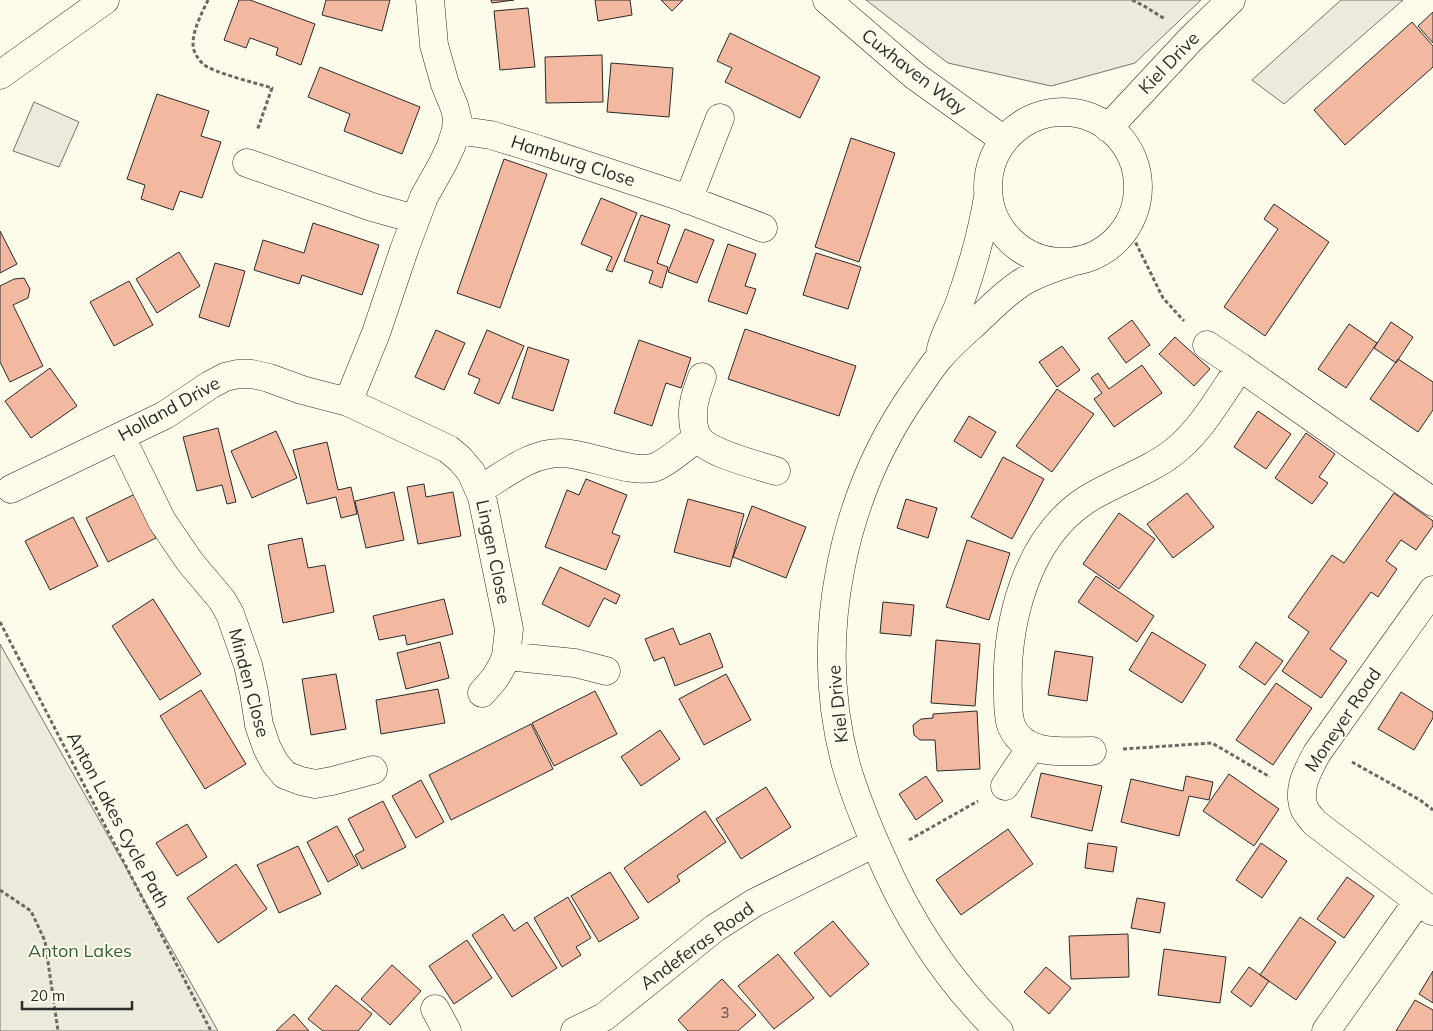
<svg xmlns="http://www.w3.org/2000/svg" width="1433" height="1031" viewBox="0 0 1433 1031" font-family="Mulish,sans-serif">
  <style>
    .green { fill: #ecebdb; stroke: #74746e }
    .parking { fill: #eceadb; stroke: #74746e }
    .building { fill: #f2b8a0; stroke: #2b2b2b }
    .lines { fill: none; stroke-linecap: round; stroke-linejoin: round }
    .minor-casing { stroke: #2b2b2b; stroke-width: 29 }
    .path { stroke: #6a6964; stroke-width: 3; stroke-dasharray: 4 2.5; stroke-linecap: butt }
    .minor { stroke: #fdfbea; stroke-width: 28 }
    .labels { text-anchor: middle; stroke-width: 4; stroke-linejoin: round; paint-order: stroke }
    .number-label { font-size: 15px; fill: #5d4e48 }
    .street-label { font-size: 18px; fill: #2b2b2b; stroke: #fdfbea }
    .park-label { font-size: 18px; fill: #34623c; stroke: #fdfbea }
  </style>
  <rect width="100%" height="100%" fill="#fdfbea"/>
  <!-- green -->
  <path class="green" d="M866,0H1201L1135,63L1051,86L948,63Z
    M34,102L79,122L59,167L13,151Z
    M0,644L218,1031H0Z"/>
  <!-- parking -->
  <path class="parking" d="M1341,0H1403L1284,104L1252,80Z"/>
  <!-- building -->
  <path class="building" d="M239,0H250L315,24L301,65L276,55L278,48L250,38L246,48L224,40Z
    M326,0H390L382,31L322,15Z
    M491,0H514L492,3Z
    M595,0H630L632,15L598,21Z
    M661,0H683L672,11Z
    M528,8L535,67L500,70L494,11Z
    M1433,12V43L1418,26Z
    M1412,22L1433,46V67L1345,145L1314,110Z
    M730,33L820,77L800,118L725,82L732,68L717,61Z
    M602,55L603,102L546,103L545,57Z
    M611,63L673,68L669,117L607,112Z
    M320,67L420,107L402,154L344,131L350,114L308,97Z
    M157,94L209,111L201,136L221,142L202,198L180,191L173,210L141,199L145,185L127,179Z
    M851,138L895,153L859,262L815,247Z
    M504,159L547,174L500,308L457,293Z
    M601,198L637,213L612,272L606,270L612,257L581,244Z
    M1274,204L1329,242L1265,336L1224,307L1278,229L1264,219Z
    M641,215L670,225L657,263L668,267L662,288L649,283L653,271L624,261Z
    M313,223L379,245L362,295L302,275L299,284L254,270L263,240L304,253Z
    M685,229L714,240L697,283L668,272Z
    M0,231L17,264L0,273Z
    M728,244L756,254L745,286L756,289L747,314L708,301Z
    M179,252L200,286L157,313L136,279Z
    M816,253L861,267L848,309L803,295Z
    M215,263L245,271L229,327L199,317Z
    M24,278L30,289L28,298L13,305L43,366L10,382L0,362V286L14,279Z
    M129,281L153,325L114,346L90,302Z
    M1132,320L1150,345L1126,363L1108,338Z
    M1391,322L1413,337L1396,363L1374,348Z
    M1349,324L1377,343L1346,388L1318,369Z
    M745,329L856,366L839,416L728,379Z
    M436,330L465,343L444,390L415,377Z
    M487,330L524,346L499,404L474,393L480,379L468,374Z
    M1175,337L1210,369L1194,386L1159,354Z
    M639,340L691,358L681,388L666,383L652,426L614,413Z
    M1062,346L1080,370L1057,387L1039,362Z
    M528,347L569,360L553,411L512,398Z
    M1398,359L1433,382V410L1418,432L1370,399Z
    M1142,365L1162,393L1114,427L1094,399L1102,393L1091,378L1098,373L1109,389Z
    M50,368L77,406L31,438L5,401Z
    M1057,389L1094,414L1052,472L1016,446Z
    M1258,411L1291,434L1266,469L1234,447Z
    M969,416L996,432L981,458L954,441Z
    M218,428L236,502L227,504L222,485L197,491L183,437Z
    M276,431L297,478L252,498L231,451Z
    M1306,433L1335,454L1319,477L1328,483L1312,504L1275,478Z
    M327,442L338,490L351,487L357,514L341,518L336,497L307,504L293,450Z
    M1003,457L1044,479L1012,539L971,517Z
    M586,479L627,495L612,533L620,536L606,570L545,547L567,490L579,495Z
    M424,484L426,497L453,492L461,536L418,544L407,487Z
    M394,492L404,540L366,548L355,501Z
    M1187,493L1214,527L1173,558L1147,524Z
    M1394,493L1433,521V526L1416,550L1401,540L1386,561L1397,569L1378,597L1371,592L1330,649L1347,661L1321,698L1282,671L1309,632L1288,617L1332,555L1344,563Z
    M135,494L156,538L108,562L86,518Z
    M688,499L744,514L730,567L674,552Z
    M906,499L937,508L928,538L897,528Z
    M752,506L806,527L786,578L733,557Z
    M1119,513L1155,539L1119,589L1083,564Z
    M73,517L98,566L50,590L25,541Z
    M302,538L308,568L325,565L334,612L283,623L268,545Z
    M967,540L1010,553L989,620L946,607Z
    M560,567L620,595L616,604L604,598L589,627L542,604Z
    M1096,576L1154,616L1137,642L1078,602Z
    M153,599L201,674L160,700L112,626Z
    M444,599L453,634L407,645L405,635L379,640L373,616Z
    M883,602L914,605L911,636L880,633Z
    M673,628L680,645L710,633L723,667L675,686L664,657L654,661L645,639Z
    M1152,632L1206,665L1182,703L1129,670Z
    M936,640L980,644L975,706L931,703Z
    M440,642L449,678L406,689L397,653Z
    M1256,642L1283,661L1265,685L1239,667Z
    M1055,651L1093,657L1087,701L1048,695Z
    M336,674L346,729L311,735L302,679Z
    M726,674L751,720L704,745L679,699Z
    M1276,683L1312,708L1273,765L1236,740Z
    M438,689L445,723L381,734L376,700Z
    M201,690L246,764L205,789L160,716Z
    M595,691L617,734L554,766L532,723Z
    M1401,692L1433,712V718L1414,750L1378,729Z
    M977,711L980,769L937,771L935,740H920L914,735L913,725L921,719L933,718V714Z
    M531,724L553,769L451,820L429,775Z
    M660,730L680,759L641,786L621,757Z
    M1041,773L1102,786L1092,831L1031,817Z
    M1229,774L1279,809L1254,846L1203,811Z
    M926,776L943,801L916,820L899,794Z
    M1186,776L1213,782L1209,800L1189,796L1179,836L1121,822L1131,779L1183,791Z
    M421,780L444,822L416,838L392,796Z
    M766,787L791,827L741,859L716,819Z
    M383,801L406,847L362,869L355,855L364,850L348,819Z
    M705,811L726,842L677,876L680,881L648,903L624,868Z
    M187,824L207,857L177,876L156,843Z
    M337,826L358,865L328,882L307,842Z
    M1008,829L1033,864L961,915L936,880Z
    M1088,843L1117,847L1113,872L1085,868Z
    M1261,843L1287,861L1262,898L1236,880Z
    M298,846L321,894L279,913L257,865Z
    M236,864L267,909L218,943L187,898Z
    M610,872L639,918L599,942L571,896Z
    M1347,877L1374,896L1344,938L1317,919Z
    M568,897L591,938L576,947L581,955L562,967L534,918Z
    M1137,898L1165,903L1160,933L1131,928Z
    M503,914L514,931L527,922L557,968L512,997L472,935Z
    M1300,917L1336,942L1296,1000L1260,975Z
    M833,921L869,964L830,997L794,953Z
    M1128,934L1129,977L1071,979L1069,936Z
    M467,940L492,978L454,1004L429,966Z
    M1164,949L1226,957L1220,1003L1158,995Z
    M778,954L814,998L774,1029L738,986Z
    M392,965L421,991L390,1025L361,999Z
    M1046,967L1071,988L1049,1014L1024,992Z
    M1249,967L1269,981L1251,1007L1231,992Z
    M1433,971V1003L1419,994Z
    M722,979L756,1015L738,1031H688L678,1020Z
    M336,985L372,1014L358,1031H323L308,1019Z
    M1415,1000L1433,1010V1031H1396Z
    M294,1014L309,1031H276Z"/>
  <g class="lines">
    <defs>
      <path id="minor" d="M827,0L915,76L1004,140
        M0,75L105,0
        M988 187a75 75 0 1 1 150 0a75 75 0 1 1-150 0Z
        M1108,128L1190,40L1231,0
        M456,130L491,135L540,150L679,196L763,228
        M247,163L372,207L415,219
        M688,200L720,118
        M1207,345L1240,367
        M941,349C945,332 954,319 960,302C972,268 982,234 988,197
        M702,377C698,389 692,402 693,415C693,421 694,432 698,438C710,454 757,465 776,471
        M348,402L376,333L404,250L424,197L443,163L451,146L456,130L457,117L454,106L445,84L434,45L430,0
        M121,437L162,521L190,562L222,600L230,614L248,665L254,692L259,725L267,748L275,763L285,775L301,781L315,784L332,781L373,770
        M11,489L165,415L210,385L225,377L238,374H252L269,378L302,390L348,402L448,449L460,459L471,472L482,497L509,629L506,656L502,666L495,678L482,693
        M479,490C505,475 529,453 561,453C588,453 636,477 658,466C672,459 685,447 698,437
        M506,656L575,663L606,671
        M1092,751C1065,751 1023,757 1011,725C1008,716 1008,705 1008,695C1005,626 1025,540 1086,500C1114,482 1149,472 1175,451C1202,429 1221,395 1240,367L1433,502
        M1005,786L1032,746
        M1418,901L1315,823C1312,819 1307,814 1305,810C1296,790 1308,770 1317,753L1433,590
        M435,1009L447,1031
        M575,1031L604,1017L715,928L754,903L875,843
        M999,1031C948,981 908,920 880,854C867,825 855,796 846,765C812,639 841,496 916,390C924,379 931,367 940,357C951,344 964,333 976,322C990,309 1004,294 1021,283C1036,273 1054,268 1071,262
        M1326,1031L1418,901L1432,911"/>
    </defs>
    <!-- minor casing -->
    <use href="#minor" class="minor-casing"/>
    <!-- path -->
    <path class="path" d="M208,0C202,13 193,29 193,44C193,51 197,58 203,64C214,73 256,83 272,88L257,131
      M1132,0L1144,6L1165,19
      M1127,225L1163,298L1184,321
      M0,622L211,1031
      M1123,749L1212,743L1270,777
      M1352,762L1420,800L1433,810
      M909,840L978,801
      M0,890L31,911L45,941L58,1031"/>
    <!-- minor -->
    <use href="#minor" class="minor"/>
  </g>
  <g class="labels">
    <!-- number labels -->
    <g class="number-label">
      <text x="725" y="1018">3</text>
    </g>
    <!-- street labels -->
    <g class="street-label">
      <text transform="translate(1169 63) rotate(-46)" y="6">Kiel Drive</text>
      <text transform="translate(914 72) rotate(38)" y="6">Cuxhaven Way</text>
      <text transform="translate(573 161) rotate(18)" y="6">Hamburg Close</text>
      <text transform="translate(169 409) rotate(-29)" y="6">Holland Drive</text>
      <text transform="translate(493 552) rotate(78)" y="6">Lingen Close</text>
      <text transform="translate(249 683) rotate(75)" y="6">Minden Close</text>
      <text transform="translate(838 704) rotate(-96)" y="6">Kiel Drive</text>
      <text transform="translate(1343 720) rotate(-56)" y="6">Moneyer Road</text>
      <text transform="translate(118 820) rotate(62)" y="6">Anton Lakes Cycle Path</text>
      <text transform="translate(697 946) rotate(-36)" y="6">Andeferas Road</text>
    </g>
    <!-- park labels -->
    <g class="park-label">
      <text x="80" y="957">Anton Lakes</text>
    </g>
  </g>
  <!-- scale -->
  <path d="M22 1001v8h110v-8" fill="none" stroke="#2b2b2b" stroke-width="2.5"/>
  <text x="30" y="1001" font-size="15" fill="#2b2b2b" stroke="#fdfbea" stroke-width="4" paint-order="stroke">20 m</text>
</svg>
